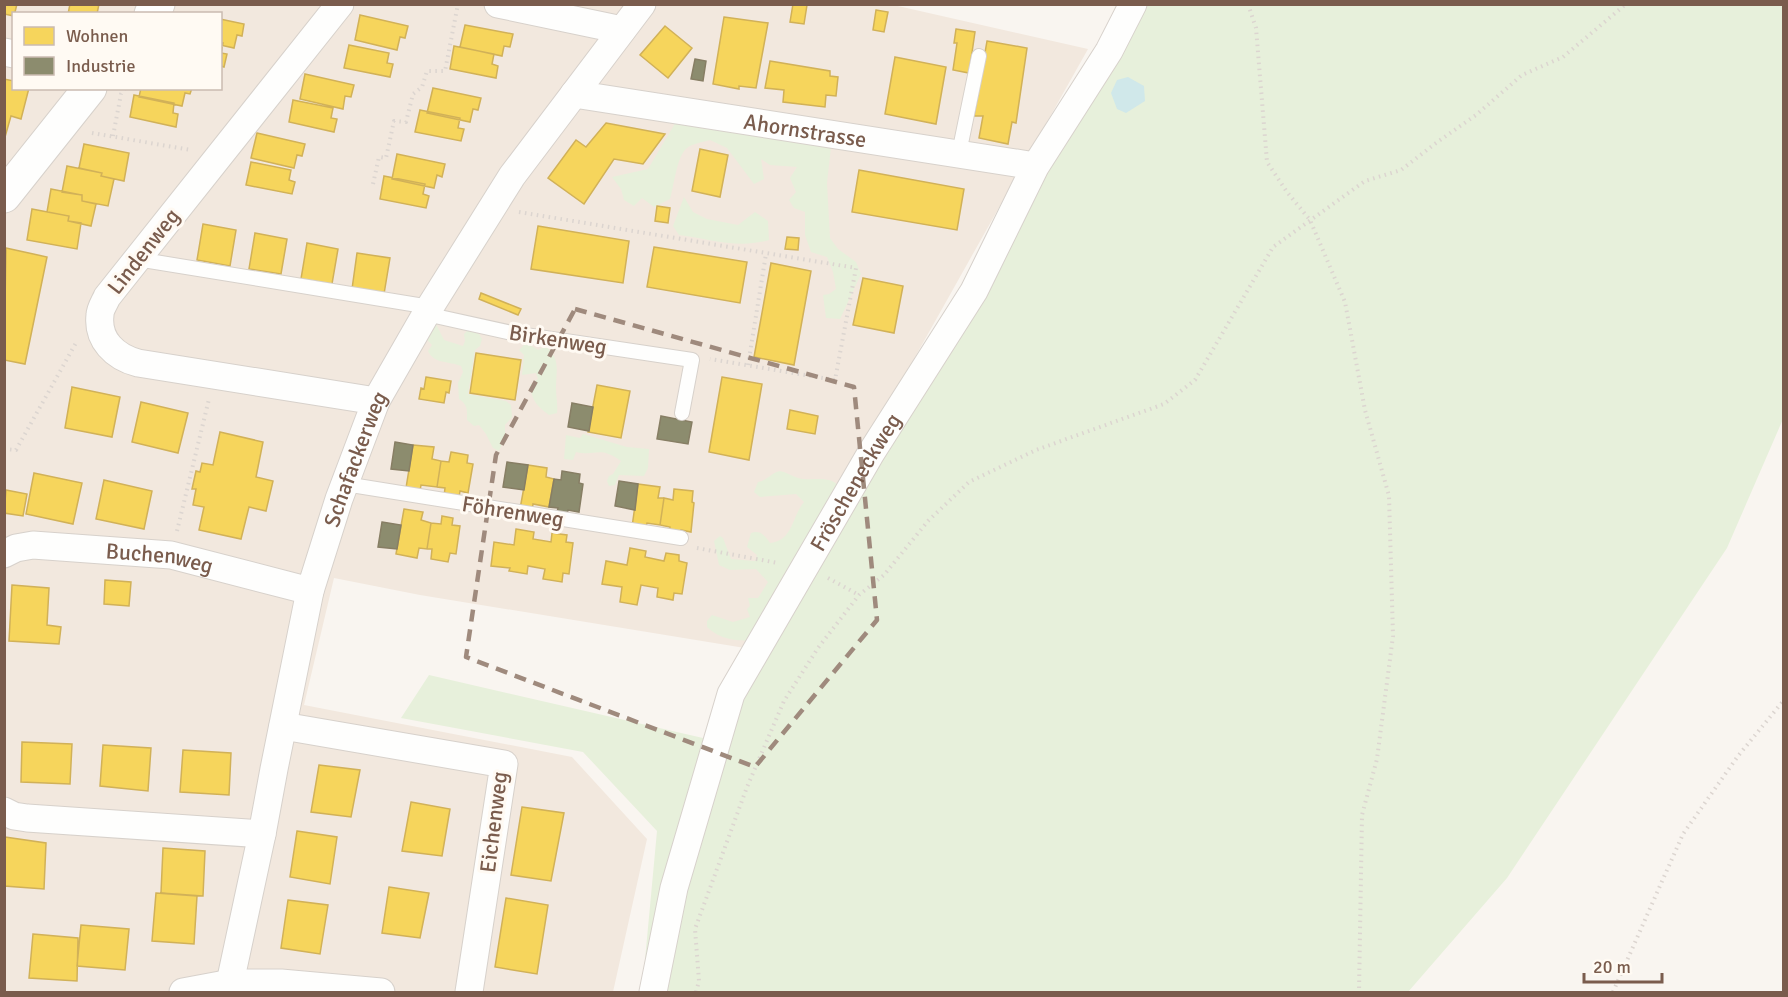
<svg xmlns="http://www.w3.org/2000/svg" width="1788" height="997" viewBox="0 0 1788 997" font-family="Signika,sans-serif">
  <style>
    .residential { fill: #f2e8de; fill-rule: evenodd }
    .green { fill: #e7f0db }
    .water { fill: #d0e8ea }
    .homes { fill: #f6d55c; stroke: #d1b158; stroke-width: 1.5 }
    .industry { fill: #8c8c6e; stroke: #877e64; stroke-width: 1.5 }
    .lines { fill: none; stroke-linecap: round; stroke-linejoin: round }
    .service-casing { stroke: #d7d1cb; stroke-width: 16 }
    .minor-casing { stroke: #d7d1cb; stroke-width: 29 }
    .tertiary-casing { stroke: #d7d1cb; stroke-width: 35 }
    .path { stroke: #dcd5d0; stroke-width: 4; stroke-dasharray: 1.5 4.5; stroke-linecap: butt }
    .service { stroke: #fefefd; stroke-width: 14 }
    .minor { stroke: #fefefd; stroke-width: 27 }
    .tertiary { stroke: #fefefd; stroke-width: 33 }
    .marked { fill: none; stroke: #9f8a7d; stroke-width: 4.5; stroke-dasharray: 12 8; stroke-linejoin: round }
    .labels { text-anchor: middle; stroke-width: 6; stroke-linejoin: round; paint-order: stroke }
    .street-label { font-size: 22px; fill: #7a5c4d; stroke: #fffaf3 }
  </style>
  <rect width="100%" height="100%" fill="#f9f5f0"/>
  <!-- residential -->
  <path class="residential" d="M889,4L1088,49L751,649L420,595L334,578L304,705L572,757L647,839L613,992H5V5ZM14,14H220V88H14Z"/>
  <!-- green -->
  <path class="green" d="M1133,5H1783V419L1727,548L1507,878L1408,992H642L657,831L583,752L401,718L429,675L716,741Z
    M677,120L831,147L827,183L830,238L838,249L856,262L861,274L840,319L826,318L823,295L829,294L836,289L833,272L827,257L811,252L805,235V212L794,208L789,200L796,192L790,178L797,167L770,165L761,159L764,179L754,184L727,148L710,140C703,142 692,144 687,148C677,155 674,186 670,199L654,207L642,198L634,206L624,200L621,189L612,177L648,169Z
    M684,197L693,212L707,219L738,225L755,212L768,221L769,240C737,249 711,239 679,235L673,226Z
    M436,324L444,340L463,346L465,341L464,334L469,329L479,334L482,339L480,346L475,350L468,394L506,401L511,405L512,417L505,425V437L499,451L493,448L486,434L479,425L474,426L467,420C467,410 468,405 459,399L458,383L463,372L461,366C449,361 434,364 428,351L432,345L428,341L424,332Z
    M524,345H530L538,350L546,346C561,361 556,369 556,388C556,397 558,404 557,413L549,415C537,406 532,401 530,385L538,379L536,373L522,375L524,355L519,350Z
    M583,434L627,447L649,449L648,468L644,476L619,475L615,485L609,486L607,481L609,476L613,474L621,461C598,445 597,457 576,452L573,460L564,459L566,435L580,438Z
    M780,471C786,472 792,476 798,478C813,482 828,474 840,487L756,641C738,641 720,640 707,627V621L712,615L733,622L750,617L747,609L750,606L748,598H758L768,582L756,569L730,570L719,565L714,541L720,536L723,538L731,559L755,561L757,555L747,547L751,533C760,530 765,535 770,543C793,541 792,516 804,502L796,494L760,497L754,492L758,482C768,480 771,473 780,471Z"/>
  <!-- water -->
  <path class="water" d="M1128,77L1144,86L1145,101L1126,113L1117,109L1111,93L1117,80Z"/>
  <!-- homes -->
  <path class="homes" d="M4,4H17L14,16L4,14Z
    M70,4H99L97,14H68Z
    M793,4L807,5L804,24L790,22Z
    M876,10L888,12L884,32L873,30Z
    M360,15L408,26L405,38L400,37L397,50L355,40Z
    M724,17L768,23L756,88L739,86V89L713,84Z
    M220,19L244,24L242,36L237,35L234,48L220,45Z
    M465,25L513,34L510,47L504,46L502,56L460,47Z
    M665,26L692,48L668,78L640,55Z
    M956,29L975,32L969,73L953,70L957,43H954Z
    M987,41L1027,48L1016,123L1012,122L1008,144L979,138L983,116H974Z
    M220,43H223L221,53L227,54L224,67L220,66Z
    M349,45L389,53L387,63L393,64L390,77L344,68Z
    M454,46L494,54L492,64L498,66L496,78L450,69Z
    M895,57L946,67L936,124L885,114Z
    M770,61L830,71V76L838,77L836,96L826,95L825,107L783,102L784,90L765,88Z
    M305,74L354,85L351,97L345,96L343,109L300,99Z
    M4,79L14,81V88H29L21,119L11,116L5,137Z
    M141,88H192L190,94L185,93L182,106L139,97Z
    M433,88L481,98L478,110L473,109L470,122L427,113Z
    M134,95L174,103L173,113L178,114L176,127L130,117Z
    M293,100L333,108L331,118L337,119L334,132L289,122Z
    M420,110L460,118L458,128L464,129L461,141L415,132Z
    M606,123L665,134L643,164L614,159L584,204L548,178L576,140L586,147Z
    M257,133L305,144L302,156L297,155L294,168L251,158Z
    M84,144L129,153L124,181L101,176L102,173L79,168Z
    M700,149L728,155L720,197L692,191Z
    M397,154L445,164L442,177L437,175L434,188L392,179Z
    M251,162L291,170L289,180L295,182L292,194L246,185Z
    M67,166L102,173L101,176L114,179L108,206L82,201V195L62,192Z
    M859,170L964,189L957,230L852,212Z
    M384,176L425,184L423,194L429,196L426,208L380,199Z
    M51,189L82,195V201L96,204L91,226L68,221L69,216L47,212Z
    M657,206L670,208L668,223L655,221Z
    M32,209L69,216L68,221L81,223L77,249L27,240Z
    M203,224L236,230L230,266L197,260Z
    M538,226L629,241L623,283L531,269Z
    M255,233L287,239L281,274L249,269Z
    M787,237L799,238L798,250L785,249Z
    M307,243L338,249L332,284L301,279Z
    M654,247L747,262L740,303L647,287Z
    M6,248L47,257L25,364L4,360Z
    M357,253L390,258L384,294L352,289Z
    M771,263L811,271L794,365L754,357Z
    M863,278L903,286L894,333L853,325Z
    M481,293L521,309L518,315L479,299Z
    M476,353L521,360L515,400L470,393Z
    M426,377L451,381L449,393L446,392L444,403L419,399L421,388L424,389Z
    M722,377L762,384L749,460L709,452Z
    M597,385L630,391L621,438L588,432Z
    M72,387L120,397L112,437L65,428Z
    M141,402L188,413L178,453L132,442Z
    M790,410L818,416L815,434L787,429Z
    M220,432L263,442L256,477L273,481L266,511L249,507L241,539L199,530L204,507L193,505L196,489H192L196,471L200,472L202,463L213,465Z
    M413,445L434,447L432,459L441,461L437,487L421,485L420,491L406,488Z
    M451,452L468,455L467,463L473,464L468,493L460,491L459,498L444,496L445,488L437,487L441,461L449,462Z
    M528,465L547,468L546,477L554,479L549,507L533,504L532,511L520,509Z
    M34,473L82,483L73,524L26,514Z
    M104,480L152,491L144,529L96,519Z
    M638,484L660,487L658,498H664L660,525L647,523L645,529L632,527Z
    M674,489L693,491L692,502L694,503L691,532L681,530V535L669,534L670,527L660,525L664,498L673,500Z
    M6,490L27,494L23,516L4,513Z
    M404,509L423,512L421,520L431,523L427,549L419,548L417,558L396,554Z
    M442,516L453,518L452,525L460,526L456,554L450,553L448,562L431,559L432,549H427L431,523L441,524Z
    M516,529L534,532L533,539L551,542L552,533L567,535L566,542L573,543L569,574L563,573L562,582L543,579L545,569L528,566L527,574L509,571L510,568L491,566L494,542L514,545Z
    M630,548L646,551L645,557L664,561L666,553L679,555V561L687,563L682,594L674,593L673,600L657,597L658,588L641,585L637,605L620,602L622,587L602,584L606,561L627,565Z
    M105,580L131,582L129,606L104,604Z
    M12,585L49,588L47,625L61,627L59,644L9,641Z
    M22,742L72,744L70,784L21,782Z
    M103,745L151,748L148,791L100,786Z
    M183,750L231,753L229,795L180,792Z
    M319,765L360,770L351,817L311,812Z
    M411,802L450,809L442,856L402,851Z
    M522,807L564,813L551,881L511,875Z
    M297,831L337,837L330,884L290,877Z
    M5,837L46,843L44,889L4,886Z
    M163,848L205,851L203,896L161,893Z
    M389,887L429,893L420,938L382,933Z
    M156,893L197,896L194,944L152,941Z
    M506,898L548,905L537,974L495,967Z
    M288,900L328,905L320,954L281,948Z
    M81,925L129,929L125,970L77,966Z
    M33,934L78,938L77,981L29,978Z"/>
  <!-- industry -->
  <path class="industry" d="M695,59L706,61L703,81L691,79Z
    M572,403L593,407L589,431L568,427Z
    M661,416L692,422L688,444L657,439Z
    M395,442L413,445L409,471L391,469Z
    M507,462L528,465L524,490L503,487Z
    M562,471L580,474L579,483L583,484L579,512L568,510L567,514L557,512L558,508L549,507L554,479L561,480Z
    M619,481L638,484L635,510L615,506Z
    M382,522L401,525L397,549L378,547Z"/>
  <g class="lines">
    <defs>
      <path id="service" d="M959,153L979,56
        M137,259L430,307
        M426,314L512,333L692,360L682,413
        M345,484L681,538"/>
      <g id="minor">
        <path d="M340,4L107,297C105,302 100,309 100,315C97,340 115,357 138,363L376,401"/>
        <path d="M498,4L622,30"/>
        <path d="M4,52L14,54"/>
        <path id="s1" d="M574,94L1035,166"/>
        <path id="s2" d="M4,554L16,548L33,545L171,555L310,591"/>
        <path d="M283,726L504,764L469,992"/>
        <path d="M4,811L14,816L27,818L262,834"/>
        <path d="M183,992L231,983H281L381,992"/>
        <path id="s3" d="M228,992L262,834L274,769L310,591L339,499L376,401L430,307L512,176L642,4"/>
        <path id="s4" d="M653,992L674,888L731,694L871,453L974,291L1035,167L1109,51L1133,4"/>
      </g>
      <path id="tertiary" d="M151,14L158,4
        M4,196L90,88"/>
    </defs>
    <!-- service casing -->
    <use href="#service" class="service-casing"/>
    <!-- minor casing -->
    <use href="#minor" class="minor-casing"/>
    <!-- tertiary casing -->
    <use href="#tertiary" class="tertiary-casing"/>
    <!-- path -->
    <path class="path" d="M1248,4L1256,28L1267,162L1287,192L1310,220L1345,302L1365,410L1389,496L1393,636L1377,759L1362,815L1359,992
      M92,133L191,150
      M113,136L121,94L125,88
      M373,184L379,157L386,158L394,121L406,122L413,94L422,87L427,71H445L458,4
      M519,212L856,268L835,380L710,359
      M748,365L766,254
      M4,449L16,450L77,341
      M177,531L209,399
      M697,548L778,563
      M828,578L859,595
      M696,992L699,981L695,929L747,787L784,701L818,648L859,595L884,575L928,521L969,482L1036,450L1164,404L1195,380L1273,247L1365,181L1401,170L1436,143L1476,115L1522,75L1563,57L1626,4
      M1613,992L1683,834L1738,756L1784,700"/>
    <!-- service -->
    <use href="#service" class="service"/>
    <!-- minor -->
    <use href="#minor" class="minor"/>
    <!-- tertiary -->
    <use href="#tertiary" class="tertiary"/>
  </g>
  <!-- marked area -->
  <path class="marked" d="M575,309L854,387L877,620L755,767L466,657L496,455Z"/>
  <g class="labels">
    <!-- street labels -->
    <g class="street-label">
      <text dy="8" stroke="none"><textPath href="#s1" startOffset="234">Ahornstrasse</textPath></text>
      <text transform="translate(143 251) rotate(-52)" y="8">Lindenweg</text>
      <text transform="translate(558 339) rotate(9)" y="8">Birkenweg</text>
      <text dy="8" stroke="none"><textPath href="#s3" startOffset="549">Schafackerweg</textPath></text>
      <text dy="8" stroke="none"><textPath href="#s4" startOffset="554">Fröscheneckweg</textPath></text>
      <text transform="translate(513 511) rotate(9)" y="8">Föhrenweg</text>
      <text dy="8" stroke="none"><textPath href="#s2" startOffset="158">Buchenweg</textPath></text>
      <text transform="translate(493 822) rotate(-83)" y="8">Eichenweg</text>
    </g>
  </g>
  <!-- border -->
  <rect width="1788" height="997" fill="none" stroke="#7a5c4d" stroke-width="12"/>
  <!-- legend -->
  <rect x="12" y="12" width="210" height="78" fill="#fffaf3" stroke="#cabbb1" stroke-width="1.5"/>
  <rect x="24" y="27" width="30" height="18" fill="#f6d55c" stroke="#cabbb1" stroke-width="1.5"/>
  <text x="66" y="42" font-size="18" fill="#7a5c4d">Wohnen</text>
  <rect x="24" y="57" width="30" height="18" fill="#8c8c6e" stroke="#cabbb1" stroke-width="1.5"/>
  <text x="66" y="72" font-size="18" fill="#7a5c4d">Industrie</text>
  <!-- scale -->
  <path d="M1584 973v9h78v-9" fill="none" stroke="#7a5c4d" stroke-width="3"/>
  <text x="1593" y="973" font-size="18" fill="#7a5c4d" stroke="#fffaf3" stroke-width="4.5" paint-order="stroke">20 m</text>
</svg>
